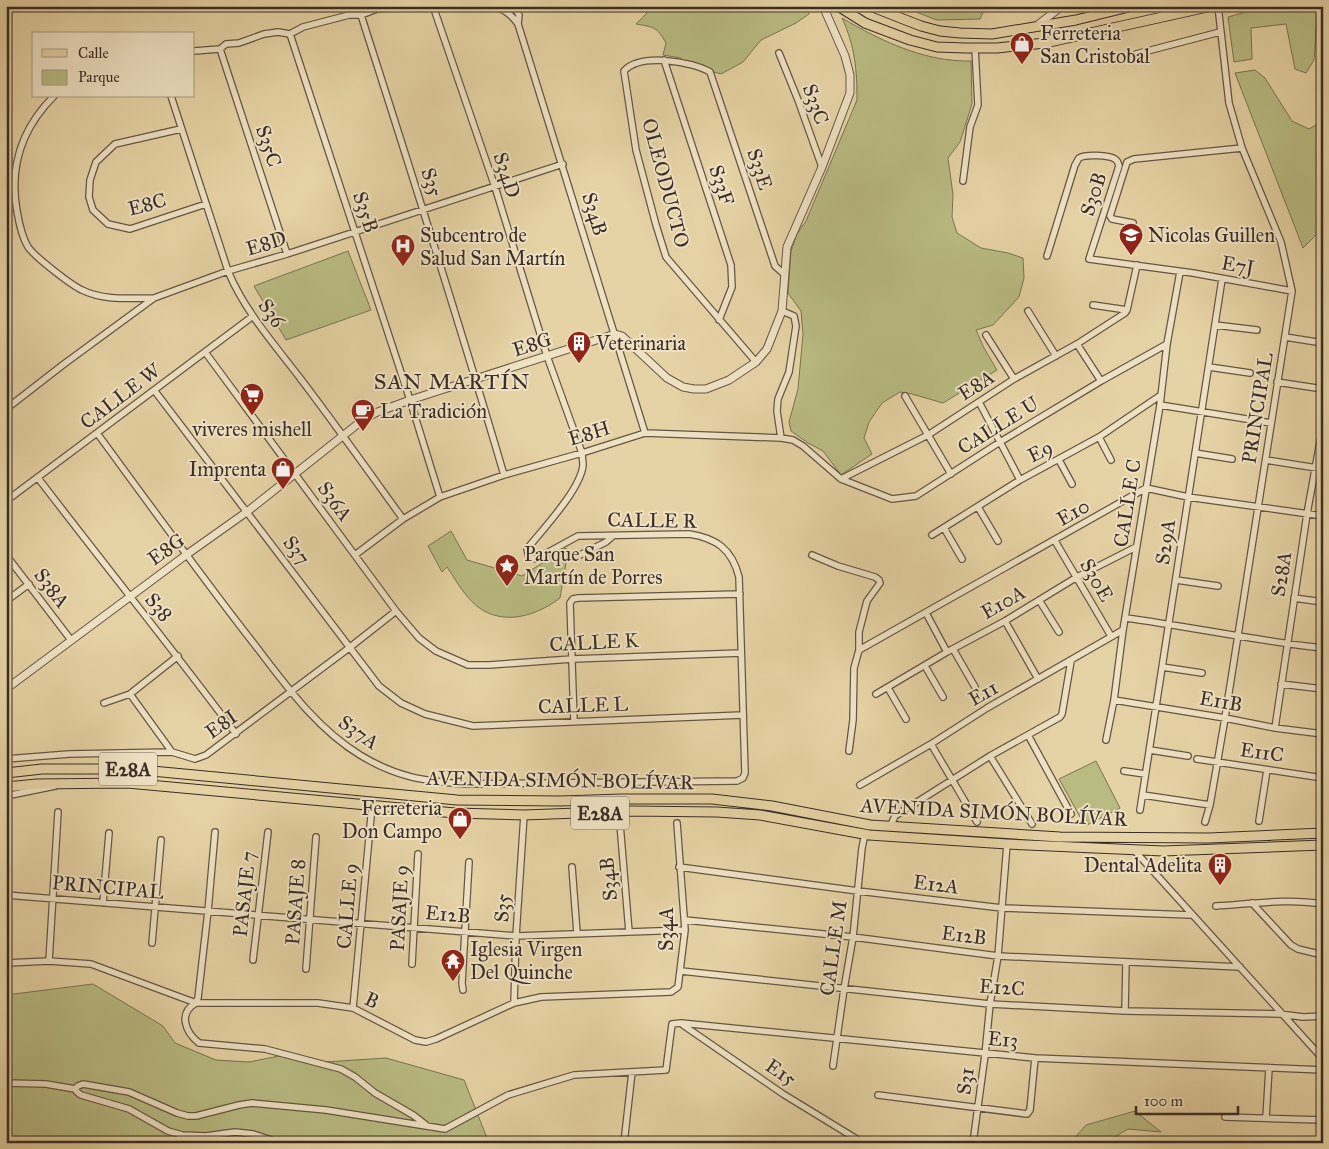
<svg xmlns="http://www.w3.org/2000/svg" width="1329" height="1149" viewBox="0 0 1329 1149" font-family="'IM FELL Great Primer',serif">
  <style>
    .green { fill: #b9bb83; stroke: #7a7455 }
    .lines { fill: none; stroke-linecap: round; stroke-linejoin: round }
    .minor-casing { stroke: #665646; stroke-width: 8 }
    .tertiary-casing { stroke: #665646; stroke-width: 9 }
    .primary-casing { stroke: #3b2d27; stroke-width: 11 }
    .trunk-casing { stroke: #3b2d27; stroke-width: 11 }
    .minor { stroke: #efe2c4; stroke-width: 5.5 }
    .tertiary { stroke: #efe2c4; stroke-width: 7 }
    .primary { stroke: #e6d3a5; stroke-width: 9 }
    .trunk { stroke: #e6d3a5; stroke-width: 9 }
    .labels { text-anchor: middle; stroke-width: 4; stroke-linejoin: round; paint-order: stroke }
    .shield { fill: #efe2c4; stroke: #716356; stroke-width: 1 }
    .shield-label { font-size: 19px; font-weight: bold; fill: #3b2d27 }
    .poi-label { font-size: 20px; fill: #3b2d27; stroke: #efe2c4; text-anchor: start }
    .street-label { font-size: 20px; fill: #3b2d27; stroke: #efe2c4 }
    .quarter-label { font-size: 22px; letter-spacing: 1px; fill: #3b2d27; stroke: #efe2c4 }
  </style>
  <rect width="100%" height="100%" fill="#e6d3a5"/>
  <filter id="stains"><feTurbulence type="fractalNoise" baseFrequency=".004" numOctaves="4"/><feColorMatrix values="0 0 0 0 .2 0 0 0 0 .09 0 0 0 0 .02 0 0 0 .5 -.17"/></filter>
  <radialGradient id="worn" r=".72"><stop offset=".6" stop-color="#630" stop-opacity="0"/><stop offset="1" stop-color="#630" stop-opacity=".3"/></radialGradient>
  <!-- green -->
  <path class="green" d="M645,6H809V14L796,23L761,40L743,62L721,74L682,63L681,58L663,55L666,43C657,27 654,27 636,24L647,13Z
    M900,6H986L980,19L937,20Z
    M1318,6L1314,60L1306,73L1295,69L1286,24L1251,28L1252,59L1234,62L1228,17L1264,7Z
    M842,18C881,41 925,62 971,61L972,104L960,142L948,158L953,195L952,217L957,233L981,248L1008,253L1023,258L1024,278L1019,297L993,325L976,330L984,348L997,370L943,403L912,394L900,392L882,403L869,422L864,438L872,454L841,475L823,451L808,443L791,431L789,422L798,389L803,334L801,311L788,293L791,251L797,234L806,221L857,100C857,70 855,46 842,18Z
    M1255,70L1265,78L1292,121L1309,129L1323,121V228L1303,248L1235,73Z
    M348,251L371,310L286,340L254,286Z
    M451,531L467,560L522,576L566,548L568,551L560,598C531,620 492,628 467,596C459,587 454,577 447,567L442,572L428,546Z
    M1096,761L1120,808L1085,826L1059,779Z
    M93,984L163,1026L175,1043L216,1060L249,1062L284,1055L325,1062L386,1058L464,1080L489,1143H6V995Z
    M1135,1111L1161,1132L1128,1129L1105,1143H1070L1086,1125Z"/>
  <g class="lines">
    <defs>
      <path id="minor" d="M489,6C503,8 510,13 518,24
        M514,6L519,15L518,24L645,433
        M361,15C410,168 459,321 504,475
        M290,34L410,400L440,497
        M220,49L287,254
        M194,51L220,49L226,44L239,43L264,34L278,32L290,34L303,27L349,15H361L377,9L413,6
        M779,53L798,100L822,167
        M1136,54L1220,32
        M664,60L731,265L732,287L719,320
        M54,96C22,128 9,166 17,211C19,223 22,237 28,247C35,257 71,285 82,290C104,301 131,298 154,298
        M171,96L228,271C244,310 274,344 300,378C335,424 369,472 403,519
        M181,129L115,144L96,162L90,180L89,197L93,210L108,224L130,229L206,204
        M963,181L970,127L978,105L975,48
        M1133,223L1112,219L1110,216L1127,162L1134,159L1242,148
        M1047,256L1075,165C1076,164 1078,159 1079,158C1085,154 1109,155 1115,159C1118,161 1118,163 1119,166L1089,259L1193,273L1292,291
        M1093,305L1127,310
        M1028,311L1056,356
        M1215,325L1257,330
        M986,335L1014,379
        M1285,337L1323,343
        M1077,344L1101,381
        M205,352L396,611L419,638L436,651L468,665H489L572,659L741,653
        M756,362L666,257L656,225L636,150L624,71C640,53 691,61 710,72L775,266L784,274
        M1209,367L1250,373
        M1277,382L1323,389
        M154,390L379,686L401,703L425,714L473,726L743,715
        M905,396L951,474
        M979,402L1020,480
        M1160,405L1271,423
        M6,409L64,364L154,298L228,271L287,254L563,164
        M97,433C146,500 194,566 244,631C279,675 311,725 360,755C396,777 423,781 464,784L737,781L743,778L745,773L739,577C732,549 716,538 689,534L578,536L536,559L529,557L527,549C543,529 581,489 583,465C583,461 582,457 582,453L547,356L495,187L433,6
        M1099,437L1111,460
        M781,438L777,411L778,399L789,372L796,326L794,316L782,311
        M1195,453L1232,459
        M1059,460L1072,484
        M1266,460L1323,469
        M38,478C103,563 171,647 236,734
        M841,479L928,435L1014,379L1077,344L1125,313L1127,310L1137,265
        M6,501L253,316
        M978,507L998,541
        M944,528L962,559
        M932,535L1020,480L1099,437L1161,395
        M1055,541L1111,636
        M6,555L71,640
        M355,555L403,519L440,497L504,475L582,453L645,433L781,438L793,440L803,446L841,479L892,499L916,496L1000,442L1101,381L1167,344
        M580,555L606,542L613,536
        M812,555L838,566L875,577L879,580L880,583L867,601L859,632V650L854,668L853,720L849,751
        M1176,580L1218,586
        M1294,598L1323,602
        M1039,600L1059,632
        M6,601L29,584
        M926,613L947,652
        M1126,618C1192,627 1257,641 1323,648
        M1005,621L1038,679
        M953,649L975,687
        M859,650L1146,488L1188,497L1323,516
        M925,666L943,697
        M1162,667L1202,673
        M1281,684L1323,689
        M888,688L906,719
        M130,694L172,752
        M876,694L947,652L1005,621L1077,577L1136,547
        M1114,700L1225,718L1275,728L1323,734
        M104,703L130,694L178,656
        M574,721L570,603L573,599L578,598L740,594
        M1275,728L1307,514L1323,425
        M1028,735L1071,814
        M1106,740L1114,700L1123,630L1160,405L1167,344L1180,272
        M931,744L977,822
        M1150,750L1188,756
        M990,756L1032,824
        M6,759L69,754L172,752L195,759L206,755L349,648L396,611
        M1197,759L1323,778
        M1124,771L1145,774
        M860,785L931,744L987,708L1123,630
        M1143,795L1210,805
        M6,796L55,786
        M1140,810L1222,279
        M1259,821L1267,770
        M1205,822L1210,805L1225,718L1292,291L1281,242L1242,148L1229,103L1218,6
        M620,824L629,932
        M890,827L895,816L990,756L1060,717L1062,714L1071,661
        M6,831L7,796
        M1134,850L1323,1059
        M572,867L577,933
        M679,867L858,891L1002,908L1191,915
        M6,895L516,936L685,930
        M103,903L109,833
        M1252,903L1291,945L1298,949L1323,955
        M1216,906C1250,904 1289,898 1323,904
        M685,920L853,937L998,956L1240,967
        M152,943L161,840
        M253,960L268,832
        M49,961L58,812
        M6,963L49,961L91,964L196,1003H318L353,1008L415,1040L426,1042L436,1039L514,1003L541,997L671,992L678,987L685,930L677,823
        M412,964L418,854
        M306,969L316,837
        M681,971L990,1004L1125,1011L1280,1014L1303,1017L1323,1016
        M463,990L462,983L469,862
        M196,1003C178,1013 185,1032 199,1043L265,1049L341,1069L355,1077L375,1093L413,1115L426,1125
        M196,1003L198,998L208,911L215,832
        M514,1003L516,936L524,815
        M353,1008L372,806
        M1125,1011L1126,962
        M683,1025L783,1094L855,1138L865,1143
        M833,1066L844,989L853,937L862,848L865,834
        M6,1083L46,1084L75,1089L77,1092L81,1095L129,1109L168,1131L182,1135L206,1136L235,1132L253,1134L281,1143
        M75,1089L78,1086L83,1084L129,1092L177,1113L188,1116H196L239,1105L252,1103L326,1110L445,1129L508,1095L574,1075L666,1070L672,1024L681,1023L1035,1058L1323,1070
        M878,1095L1027,1114L1030,1110L1035,1058
        M1225,1117L1323,1120
        M1266,1118L1269,1068
        M624,1143L632,1072
        M973,1143L985,1055L990,1004L998,956L1007,844"/>
      <path id="tertiary" d="M1035,27L1062,6
        M6,689L186,555L248,511L359,423L375,413L410,400L615,334L622,336L667,378L683,387L694,389H706L729,380L756,362L767,349L782,311L787,247L822,167L850,93V75L845,56L823,6"/>
      <path id="primary" d="M838,6L865,23L910,40L937,47L966,48H997L1045,43L1212,6
        M870,6L921,26L940,31L960,33L992,34L1076,20L1133,6"/>
      <path id="trunk" d="M6,773L42,769H131L457,800L560,801L622,799H712L772,806L870,825L1060,837L1209,838L1323,833
        M6,787L37,784L127,783L455,813L524,815L632,811L717,812L760,815L869,835L1007,844L1163,851L1323,845"/>
    </defs>
    <!-- minor casing -->
    <use href="#minor" class="minor-casing"/>
    <!-- tertiary casing -->
    <use href="#tertiary" class="tertiary-casing"/>
    <!-- primary casing -->
    <use href="#primary" class="primary-casing"/>
    <!-- trunk casing -->
    <use href="#trunk" class="trunk-casing"/>
    <!-- minor -->
    <use href="#minor" class="minor"/>
    <!-- tertiary -->
    <use href="#tertiary" class="tertiary"/>
    <!-- primary -->
    <use href="#primary" class="primary"/>
    <!-- trunk -->
    <use href="#trunk" class="trunk"/>
  </g>
  <!-- icons -->
  <defs>
    <symbol id="shop-pin" viewBox="-11 -11 22 30"><path d="M0 17L-7.5 6A9.5 9.5 0 1 1 7.5 6Z" fill="#8f2418" stroke="#efe2c4"/><path d="M-5-2.5h2.3a2.7 3.5 0 0 1 5.4 0H5L5.5 6h-11ZM-1.5-2.5h3a1.5 2.3 0 0 0-3 0Z" fill="#fff"/></symbol>
    <symbol id="school-pin" viewBox="-11 -11 22 30"><path d="M0 17L-7.5 6A9.5 9.5 0 1 1 7.5 6Z" fill="#8f2418" stroke="#efe2c4"/><path d="M0-5L7-2L0 1L-7-2ZM-4 1L0 2.5L4 1V4Q0 6-4 4Z" fill="#fff"/></symbol>
    <symbol id="hospital-pin" viewBox="-11 -11 22 30"><path d="M0 17L-7.5 6A9.5 9.5 0 1 1 7.5 6Z" fill="#8f2418" stroke="#efe2c4"/><path d="M-5-5h3v3.5h4V-5h3V5h-3V1.5h-4V5h-3Z" fill="#fff"/></symbol>
    <symbol id="building-pin" viewBox="-11 -11 22 30"><path d="M0 17L-7.5 6A9.5 9.5 0 1 1 7.5 6Z" fill="#8f2418" stroke="#efe2c4"/><path d="M-4-6H4V6H1V3H-1V6H-4ZM-2.5-4.3h1.7v1.8h-1.7ZM.8-4.3h1.7v1.8H.8ZM-2.5-1h1.7V.8h-1.7ZM.8-1h1.7V.8H.8Z" fill="#fff"/></symbol>
    <symbol id="supermarket-pin" viewBox="-11 -11 22 30"><path d="M0 17L-7.5 6A9.5 9.5 0 1 1 7.5 6Z" fill="#8f2418" stroke="#efe2c4"/><path d="M-6-5.5h2.5l.6 2H6L4.5 2H-2.5L-4.4-4H-6ZM-1.5 3.2a1.3 1.3 0 1 0 .1 0ZM3 3.2a1.3 1.3 0 1 0 .1 0Z" fill="#fff"/></symbol>
    <symbol id="cafe-pin" viewBox="-11 -11 22 30"><path d="M0 17L-7.5 6A9.5 9.5 0 1 1 7.5 6Z" fill="#8f2418" stroke="#efe2c4"/><path d="M-5.5-4.5H6V0H3Q3 3.5 0 3.5H-2.5Q-5.5 3.5-5.5 0ZM3-3.2v2h1.7v-2ZM-6 4.5H4V6H-6Z" fill="#fff"/></symbol>
    <symbol id="sight-pin" viewBox="-11 -11 22 30"><path d="M0 17L-7.5 6A9.5 9.5 0 1 1 7.5 6Z" fill="#8f2418" stroke="#efe2c4"/><path d="M0-6L1.8-2.2L6-1.7L2.9 1.2L3.7 5.4L0 3.3L-3.7 5.4L-2.9 1.2L-6-1.7L-1.8-2.2Z" fill="#fff"/></symbol>
    <symbol id="temple-pin" viewBox="-11 -11 22 30"><path d="M0 17L-7.5 6A9.5 9.5 0 1 1 7.5 6Z" fill="#8f2418" stroke="#efe2c4"/><path d="M0-6L5-2H3V0L6.5 2.5H4V6H1.5V3h-3V6H-4V2.5H-6.5L-3 0V-2H-5Z" fill="#fff"/></symbol>
  </defs>
  <g fill-rule="evenodd">
    <use href="#shop-pin" x="1008" y="30" width="28" height="38"/>
    <use href="#school-pin" x="1117" y="221" width="28" height="38"/>
    <use href="#hospital-pin" x="389" y="232" width="28" height="38"/>
    <use href="#building-pin" x="565" y="329" width="28" height="38"/>
    <use href="#supermarket-pin" x="238" y="381" width="28" height="38"/>
    <use href="#cafe-pin" x="349" y="397" width="28" height="38"/>
    <use href="#shop-pin" x="269" y="455" width="28" height="38"/>
    <use href="#sight-pin" x="493" y="552" width="28" height="38"/>
    <use href="#shop-pin" x="446" y="805" width="28" height="38"/>
    <use href="#building-pin" x="1206" y="851" width="28" height="38"/>
    <use href="#temple-pin" x="439" y="947" width="28" height="38"/>
  </g>
  <g class="labels">
    <!-- shield labels -->
    <g class="shield">
      <rect x="99" y="752.5" width="58" height="33" rx="4"/>
      <rect x="571" y="796.5" width="58" height="33" rx="4"/>
    </g>
    <g class="shield-label">
      <text x="128" y="776">E28A</text>
      <text x="600" y="820">E28A</text>
    </g>
    <!-- poi labels -->
    <g class="poi-label">
      <text x="1040" y="40">Ferreteria<tspan x="1040" dy="23">San Cristobal</tspan></text>
      <text x="420" y="242">Subcentro de<tspan x="420" dy="23">Salud San Martín</tspan></text>
      <text x="1148" y="242">Nicolas Guillen</text>
      <text x="596" y="350">Veterinaria</text>
      <text x="380" y="418">La Tradición</text>
      <text x="252" y="436" text-anchor="middle">viveres mishell</text>
      <text x="266" y="476" text-anchor="end">Imprenta</text>
      <text x="524" y="561">Parque San<tspan x="524" dy="23">Martín de Porres</tspan></text>
      <text x="442" y="815" text-anchor="end">Ferreteria<tspan x="442" dy="23">Don Campo</tspan></text>
      <text x="1202" y="872" text-anchor="end">Dental Adelita</text>
      <text x="470" y="956">Iglesia Virgen<tspan x="470" dy="23">Del Quinche</tspan></text>
    </g>
    <!-- street labels -->
    <g class="street-label">
      <text transform="translate(816 104) rotate(70)" y="7">S33C</text>
      <text transform="translate(269 146) rotate(72)" y="7">S35C</text>
      <text transform="translate(760 169) rotate(72)" y="7">S33E</text>
      <text transform="translate(507 175) rotate(72)" y="7">S34D</text>
      <text transform="translate(432 182) rotate(72)" y="7">S35</text>
      <text transform="translate(666 183) rotate(75)" y="7">OLEODUCTO</text>
      <text transform="translate(722 185) rotate(72)" y="7">S33F</text>
      <text transform="translate(1093 194) rotate(-72)" y="7">S30B</text>
      <text transform="translate(147 204) rotate(-15)" y="7">E8C</text>
      <text transform="translate(366 212) rotate(72)" y="7">S35B</text>
      <text transform="translate(595 214) rotate(73)" y="7">S34B</text>
      <text transform="translate(266 243) rotate(-17)" y="7">E8D</text>
      <text transform="translate(1238 265) rotate(10)" y="7">E7J</text>
      <text transform="translate(272 313) rotate(54)" y="7">S36</text>
      <text transform="translate(532 344) rotate(-18)" y="7">E8G</text>
      <text transform="translate(976 385) rotate(-33)" y="7">E8A</text>
      <text transform="translate(120 396) rotate(-37)" y="7">CALLE W</text>
      <text transform="translate(1257 408) rotate(-81)" y="7">PRINCIPAL</text>
      <text transform="translate(998 425) rotate(-32)" y="7">CALLE U</text>
      <text transform="translate(589 433) rotate(-17)" y="7">E8H</text>
      <text transform="translate(1040 451) rotate(-27)" y="7">E9</text>
      <text transform="translate(335 501) rotate(54)" y="7">S36A</text>
      <text transform="translate(1127 503) rotate(-81)" y="7">CALLE C</text>
      <text transform="translate(1073 512) rotate(-30)" y="7">E10</text>
      <text transform="translate(652 520) rotate(1)" y="7">CALLE R</text>
      <text transform="translate(1165 542) rotate(-82)" y="7">S29A</text>
      <text transform="translate(166 549) rotate(-36)" y="7">E8G</text>
      <text transform="translate(297 550) rotate(53)" y="7">S37</text>
      <text transform="translate(1281 574) rotate(-81)" y="7">S28A</text>
      <text transform="translate(1097 580) rotate(60)" y="7">S30E</text>
      <text transform="translate(52 588) rotate(53)" y="7">S38A</text>
      <text transform="translate(1003 602) rotate(-30)" y="7">E10A</text>
      <text transform="translate(159 607) rotate(51)" y="7">S38</text>
      <text transform="translate(594 642) rotate(-3)" y="7">CALLE K</text>
      <text transform="translate(983 693) rotate(-30)" y="7">E11</text>
      <text transform="translate(1221 701) rotate(10)" y="7">E11B</text>
      <text transform="translate(583 705) rotate(-2)" y="7">CALLE L</text>
      <text transform="translate(221 724) rotate(-36)" y="7">E8I</text>
      <text transform="translate(359 732) rotate(35)" y="7">S37A</text>
      <text transform="translate(1262 752) rotate(8)" y="7">E11C</text>
      <text transform="translate(560 780) rotate(1)" y="7">AVENIDA SIMÓN BOLÍVAR</text>
      <text transform="translate(994 812) rotate(3)" y="7">AVENIDA SIMÓN BOLÍVAR</text>
      <text transform="translate(608 879) rotate(-95)" y="7">S34B</text>
      <text transform="translate(936 884) rotate(7)" y="7">E12A</text>
      <text transform="translate(108 887) rotate(5)" y="7">PRINCIPAL</text>
      <text transform="translate(244 894) rotate(-84)" y="7">PASAJE 7</text>
      <text transform="translate(295 902) rotate(-86)" y="7">PASAJE 8</text>
      <text transform="translate(347 906) rotate(-85)" y="7">CALLE 9</text>
      <text transform="translate(399 908) rotate(-87)" y="7">PASAJE 9</text>
      <text transform="translate(502 908) rotate(-86)" y="7">S35</text>
      <text transform="translate(448 914) rotate(5)" y="7">E12B</text>
      <text transform="translate(666 929) rotate(-90)" y="7">S34A</text>
      <text transform="translate(964 935) rotate(7)" y="7">E12B</text>
      <text transform="translate(833 948) rotate(-82)" y="7">CALLE M</text>
      <text transform="translate(1002 987) rotate(4)" y="7">E12C</text>
      <text transform="translate(372 1000) rotate(25)" y="7">B</text>
      <text transform="translate(1003 1039) rotate(5)" y="7">E13</text>
      <text transform="translate(781 1072) rotate(34)" y="7">E15</text>
      <text transform="translate(965 1081) rotate(-82)" y="7">S31</text>
    </g>
    <!-- quarter labels -->
    <g class="quarter-label">
      <text x="452" y="389">SAN MARTÍN</text>
    </g>
  </g>
  <!-- margin -->
  <rect width="1329" height="1149" fill="none" stroke="#e6d3a5" stroke-width="25"/>
  <rect x="8" y="8" width="1314" height="1134" fill="none" stroke="#3b2d27" stroke-width="2.5"/>
  <rect x="12" y="12" width="1304" height="1124" fill="none" stroke="#3b2d27"/>
  <!-- legend -->
  <rect x="32" y="32" width="162" height="65" fill="#efe2c4" stroke="#a79a85"/>
  <rect x="42" y="49" width="25" height="8" fill="#e6d3a5" stroke="#a79a85"/>
  <text x="78" y="58" font-size="15" fill="#3b2d27">Calle</text>
  <rect x="42" y="70" width="25" height="15" fill="#b9bb83" stroke="#a79a85"/>
  <text x="78" y="82" font-size="15" fill="#3b2d27">Parque</text>
  <!-- scale -->
  <path d="M1136 1106v8h102v-8" fill="none" stroke="#3b2d27" stroke-width="2.5"/>
  <text x="1144" y="1106" font-size="15" fill="#3b2d27" stroke="#efe2c4" stroke-width="4" paint-order="stroke">100 m</text>
  <rect width="100%" height="100%" filter="url(#stains)"/>
  <rect width="100%" height="100%" fill="url(#worn)"/>
</svg>
